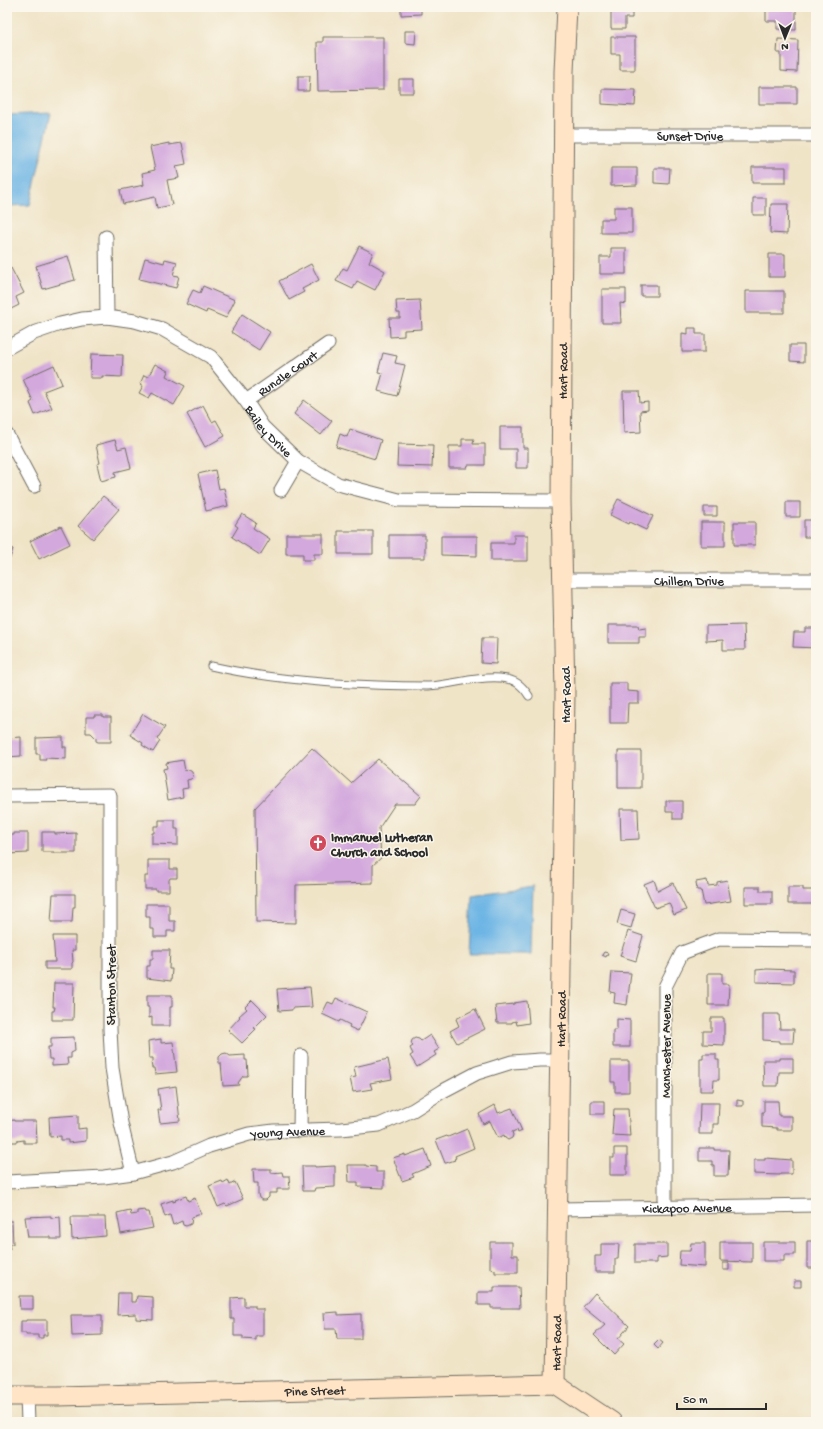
<svg xmlns="http://www.w3.org/2000/svg" width="823" height="1429" viewBox="0 0 823 1429" font-family="'Gochi Hand',sans-serif">
  <style>
    .water { fill: #6db5e5; stroke: #4c7088 }
    .building { fill: #d3a8dd }
    .lines { fill: none; stroke-linecap: round; stroke-linejoin: round }
    .lane-casing { stroke: #706c62; stroke-width: 9 }
    .street-casing { stroke: #706c62; stroke-width: 15 }
    .secondary-casing { stroke: #706c62; stroke-width: 21 }
    .lane { stroke: #fff; stroke-width: 7 }
    .street { stroke: #fff; stroke-width: 13 }
    .secondary { stroke: #ffe4c6; stroke-width: 19 }
    .labels { text-anchor: middle; stroke-width: 3; stroke-linejoin: round; paint-order: stroke }
    .street-label { font-size: 13px; fill: #2b2b2b; stroke: #fbf7ec }
    .poi-label { font-size: 13px; font-weight: bold; fill: #2b2b2b; stroke: #fbf7ec; text-anchor: start }
  </style>
  <rect width="100%" height="100%" fill="#fbf7ec"/>
  <filter id="ink" filterUnits="userSpaceOnUse"><feTurbulence type="fractalNoise" baseFrequency=".025" numOctaves="2"/><feDisplacementMap in="SourceGraphic" scale="8" xChannelSelector="R" yChannelSelector="G"/><feConvolveMatrix kernelMatrix="1 2 1 2 8 2 1 2 1" color-interpolation-filters="sRGB"/></filter>
  <filter id="wash" filterUnits="userSpaceOnUse"><feTurbulence type="fractalNoise" baseFrequency=".012" numOctaves="4" result="noise"/><feDisplacementMap in="SourceGraphic" scale="16" xChannelSelector="R" yChannelSelector="G"/><feGaussianBlur stdDeviation="0.9" result="paint"/><feColorMatrix in="noise" values="0 0 0 0 0 0 0 0 0 0 0 0 0 0 0 0 0 1.4 0 .05"/><feComposite in="paint" operator="in"/></filter>
  <g filter="url(#wash)">
    <rect width="100%" height="100%" fill="#f0e4c7"/>
    <!-- water -->
    <path class="water" d="M51,113L30,205L7,206V115Z
      M533,886L531,954H469L472,895Z"/>
    <g id="blocks">
      <!-- building -->
      <path class="building" d="M401,7H421V14L401,15Z
        M611,7H632V18H625V29H611Z
        M766,7H796V30L777,29V21H766Z
        M405,31H416L415,44L405,43Z
        M323,37H383V90L318,91L317,42H323Z
        M611,37H635V70H620V54H611Z
        M778,39L798,40L797,72L781,71V53H777Z
        M298,76H310L309,91H298Z
        M399,79H414V93H399Z
        M759,87H797V104H759Z
        M602,89L636,90L635,106L602,104Z
        M169,143V145L182,143L186,164L176,166L179,178L167,180L172,205L157,208L155,197L123,204L120,190L144,185L142,173L155,170L150,147Z
        M752,167H786V183H752Z
        M611,168H637V185L611,186Z
        M654,168H670L669,184L654,183Z
        M753,198H766V215H753Z
        M771,204H788L787,234L770,233Z
        M614,207H632V233H601V219H614Z
        M359,246L373,253L369,262L385,271L375,290L357,281L353,289L336,281L343,268L347,270Z
        M611,248H626V274H600V257H611Z
        M769,254H785V277H769Z
        M68,256L75,280L43,289L36,266Z
        M145,258L164,263L165,259L177,262L173,275L179,276L176,288L139,279Z
        M311,264L319,280L302,289L304,292L289,300L279,281Z
        M11,268L24,293L16,297L19,305L7,311V270Z
        M641,285H657V296H641Z
        M203,286L235,300L226,318L207,310L206,313L186,304L193,290L200,293Z
        M602,289H626V304L620,303L621,323H602Z
        M746,291H784V313H746Z
        M420,300L422,329L404,330V336L390,337L389,318H400V313H397L396,301Z
        M242,314L270,332L259,350L231,332Z
        M688,328H696V334H705V352H682V333L688,334Z
        M790,345H804V362L790,361Z
        M383,353L397,356L395,363L405,365L397,396L378,391L383,373L378,372Z
        M91,354L123,355L122,377L102,376V378H90Z
        M155,364L168,371L166,376L185,386L174,405L152,393L149,398L139,393L143,386L140,384L144,375L148,377Z
        M54,365L62,384L44,391L52,408L35,415L30,403L33,401L23,379Z
        M623,391H639L640,403L648,402V410L640,411L641,432L624,433Z
        M304,400L332,421L321,435L294,414Z
        M203,405L212,422L216,420L225,436L205,447L187,414Z
        M500,427H523V448H528V468H516V449H500Z
        M350,429L381,440L375,459L336,447L340,434L347,437Z
        M462,439H474L473,444H485V465H468L467,468H449V446H462Z
        M115,440L118,449L126,447L131,468L115,472L116,477L101,481L97,464L100,463L96,445Z
        M398,444L433,445L432,467L397,466Z
        M215,470L219,489L224,488L228,506L206,511L198,474Z
        M103,496L119,509L93,539L78,526Z
        M618,499L653,516L646,530L629,522L628,524L610,515Z
        M786,502H800V517H786Z
        M704,507H717V516H704Z
        M242,514L256,523L253,528L270,539L260,555L232,537L238,527L235,525Z
        M804,520H816V537H804Z
        M701,522H725V546H701Z
        M734,522H755V545H734Z
        M61,526L70,544L39,559L30,541Z
        M338,531H373V554H338Z
        M286,534H323V554H314V560H303V554H286Z
        M389,535H425V558H389Z
        M514,535H528V561H491V543H514Z
        M441,536H477V556L441,555Z
        M7,547L13,549L7,567Z
        M608,625H638L639,629L646,628V637H639V643H608Z
        M744,625L745,650H723V640L706,641V626Z
        M805,628H816V648L793,647L794,632H805Z
        M482,638H497L496,664L481,663Z
        M610,683H627V691L639,692V703H628L627,723H610Z
        M143,714L165,727L157,739L160,741L153,752L142,745L143,743L130,735Z
        M94,715H103V717H111V742H98L96,741V738L91,733H86V717H94Z
        M21,737V756L7,757V738Z
        M63,737V747H66V759L45,758L46,760H40V754H36V738Z
        M312,748L351,783L378,759L421,796L415,804H395L379,828L381,858L373,865V883L296,885V923L256,922L255,808Z
        M618,751H641V788H618Z
        M183,760L185,771L189,770L192,772L193,777L191,779L187,780L188,788L182,789L183,797L168,800L163,769L167,768L166,763Z
        M666,801H682V819H673V812H666Z
        M620,809H638L639,839L621,840Z
        M159,820H175V829H178V845L152,844V833H154V826H159Z
        M42,832H55V834L76,833V853H54V852H42Z
        M14,833H28V853L7,854V835H14Z
        M148,860H170V869H177V878H170L169,880V891H156V889H145V876H148Z
        M654,880L658,891L673,883L686,910L674,915L669,903L655,908L644,884Z
        M707,880L708,886L717,885V882L727,880L731,901L704,905L701,890H697L696,882Z
        M745,887H760V891H772V904H745Z
        M788,887H803V890H814L815,904H788Z
        M53,894H75V907H73L72,922H51Z
        M146,904H169V921H175V931H167V937H154V929H150V917H146Z
        M621,910L635,914L631,928L617,924Z
        M628,931L643,936L636,961L620,956Z
        M53,936H75V950H72L73,962L72,963V969H45V962H55Z
        M153,950H170L169,969H172L171,981L147,978V966H150V959H153Z
        M604,952L608,953L606,957L602,955Z
        M767,969L794,970V983L756,982V970Z
        M612,972L631,973L627,1005L614,1003L615,993L610,992Z
        M708,973H722V984H729L728,1005H708Z
        M54,983H74L73,1020H52V1011H54L55,1007H53Z
        M310,987L312,1007L292,1008V1010L279,1011L277,989Z
        M147,995H172V1007H170V1026H152V1017L149,1018V1007H147Z
        M336,998L367,1012L358,1031L349,1027L350,1025L340,1020L339,1022L322,1014L328,1002L333,1004Z
        M252,1000L267,1015L254,1028L256,1029L242,1043L228,1030L240,1017L239,1016L247,1009L245,1007Z
        M527,1001L529,1023L517,1025L516,1021L512,1022V1023H497L495,1006L514,1004V1003Z
        M475,1009L485,1029L457,1043L450,1031L459,1026L456,1019Z
        M763,1014H779L780,1029H794L793,1043H779V1041L763,1040Z
        M711,1018H724V1045L703,1044V1031H711Z
        M617,1019L630,1020V1047H613V1030H617Z
        M430,1035L439,1049L434,1052L436,1055L417,1067L410,1056L413,1054L410,1048L413,1046L411,1044L412,1040L415,1038L419,1039L421,1041Z
        M74,1037L75,1051L71,1053V1058H67L68,1065L52,1066V1059H49L48,1047H51V1038Z
        M161,1039V1043L173,1042L177,1072L155,1074L154,1068H152L151,1062H153V1058H149L148,1041Z
        M226,1053L230,1056L245,1055V1060H247L248,1074L247,1076H243L238,1083L239,1085L223,1086L221,1063H219V1057L222,1054Z
        M703,1054H716V1060H719V1080H714L713,1091H700V1059H703Z
        M780,1058H793V1072H779L778,1086H764L763,1060H780Z
        M388,1059L392,1079L370,1083L372,1089L353,1092L350,1078L356,1077L354,1067Z
        M611,1061H629V1092H615V1082H611Z
        M176,1086L180,1121L160,1123L158,1110H161L158,1089Z
        M737,1100L743,1101V1106H737Z
        M591,1101H604V1114H591Z
        M764,1101H778L779,1116H792V1130H777V1128L762,1127V1112H764Z
        M700,1103H719L718,1124H713V1134H699Z
        M495,1105L498,1113L512,1108L522,1131L518,1133L517,1130L512,1132L513,1135L512,1138L508,1140L505,1138L504,1135L498,1138L490,1121L483,1124L479,1114Z
        M614,1109H628L630,1136L612,1135Z
        M78,1115V1129L86,1128V1141L68,1143V1140H61V1136L50,1137L49,1117Z
        M14,1120V1121H36L37,1143H24V1140L17,1141V1142H7V1121Z
        M467,1129L474,1148L455,1156L456,1158L454,1159L455,1160L446,1163H445L436,1140L447,1136L448,1137Z
        M614,1148H627V1175H610V1158H614Z
        M699,1148H714V1150H729L728,1176H714V1165H712V1161H699Z
        M425,1149L431,1166L412,1174L414,1177L402,1181L393,1158L405,1154V1156Z
        M765,1158L792,1160V1174H780V1175L754,1174V1160H765Z
        M348,1165H366V1166L376,1167V1172H384V1188L358,1187V1182H349Z
        M302,1166H315V1167L335,1166V1187L315,1188L314,1191H303Z
        M253,1169H271V1173L282,1172L283,1176H289L290,1189H277V1193H269V1197L266,1200H262L259,1198L258,1194V1183H254Z
        M228,1180L230,1185L235,1182L243,1199L227,1206L225,1204L218,1207L209,1186L222,1181L223,1183Z
        M186,1196L188,1201L195,1198L201,1214L192,1217L191,1224L186,1226L183,1225L182,1221L173,1225L170,1215L165,1217L161,1204L173,1200V1202L176,1201L175,1200Z
        M130,1210L131,1215L137,1214V1211L145,1210L146,1212H149L153,1228L121,1234L117,1213Z
        M51,1216V1218L60,1217L61,1239H51V1237H28L25,1217Z
        M71,1217H105L106,1236L72,1239Z
        M7,1221H12L13,1244H9L10,1249H7Z
        M807,1241H816V1268H807Z
        M490,1242H512V1255H518V1273H495V1270L490,1269Z
        M720,1242H752V1262L720,1261Z
        M763,1242H795V1255H784V1261H763Z
        M691,1243H705V1267L679,1265L680,1251H690Z
        M601,1244H619L618,1259H615V1272H595V1256H601Z
        M635,1244H667V1257L657,1258V1263H635Z
        M723,1263H729V1270H723Z
        M794,1281H801V1287H794Z
        M494,1287H519L520,1308H491V1305H478V1292H494Z
        M118,1293H131V1302H136L137,1296L153,1297V1320L136,1319V1314L117,1315Z
        M595,1293L629,1326L618,1339L624,1344L614,1355L594,1335L605,1325L583,1307Z
        M19,1296H33V1309H20Z
        M244,1297V1306H255V1309H263V1336H256V1340L243,1339V1336H234V1319H231V1298Z
        M338,1312V1315L361,1314V1339H337L336,1329H325L324,1313Z
        M71,1315H102V1335L72,1336Z
        M26,1320H47V1335H43V1338H38V1335H26V1333H21V1321H26Z
        M659,1340L663,1343L658,1349L654,1345Z"/>
    </g>
  </g>
  <g filter="url(#ink)">
    <use href="#blocks" fill-opacity="0" stroke="#706c62" stroke-width="1"/>
    <g class="lines">
      <defs>
        <path id="lane" d="M211,666C281,682 355,686 428,686C452,685 476,676 500,678C515,679 522,685 529,696"/>
        <g id="street">
          <path id="s1" d="M564,135H816"/>
          <path d="M106,237L107,317"/>
          <path id="s2" d="M7,348L34,333L60,324L82,319L107,317L135,321L162,329L211,357L246,401L263,427L298,461L338,484L399,500L561,501"/>
          <path id="s3" d="M246,401L328,344"/>
          <path d="M7,435L34,486"/>
          <path d="M281,490L298,461"/>
          <path id="s4" d="M563,580H816"/>
          <path d="M7,796L110,795V1029L112,1068L121,1123L133,1173"/>
          <path d="M300,1131L301,1056"/>
          <path id="s5" d="M7,1182L104,1177L133,1173L173,1162L209,1146L249,1134L274,1131L341,1129L379,1125L413,1110L443,1091L477,1073L512,1062L540,1060H561"/>
          <path d="M665,1207V987L682,953L719,939L816,940"/>
          <path id="s6" d="M558,1209L816,1205"/>
          <path d="M27,1397L28,1422"/>
        </g>
        <g id="secondary">
          <path id="s7" d="M555,1384L565,693L561,501L564,72L567,7"/>
          <path id="s8" d="M7,1396H58L555,1384L612,1422"/>
        </g>
      </defs>
      <!-- lane casing -->
      <use href="#lane" class="lane-casing"/>
      <!-- street casing -->
      <use href="#street" class="street-casing"/>
      <!-- secondary casing -->
      <use href="#secondary" class="secondary-casing"/>
      <!-- lane -->
      <use href="#lane" class="lane"/>
      <!-- street -->
      <use href="#street" class="street"/>
      <!-- secondary -->
      <use href="#secondary" class="secondary"/>
    </g>
  </g>
  <!-- icons -->
  <defs>
    <symbol id="church-disc" viewBox="-11 -11 22 22"><circle r="9.5" fill="#d1495b" stroke="#fbf7ec"/><path d="M-1.2-6h2.4v3.5h3.3v2.4h-3.3V6h-2.4V-.1h-3.3v-2.4h3.3Z" fill="#fff"/></symbol>
  </defs>
  <g fill-rule="evenodd">
    <use href="#church-disc" x="308" y="833" width="20" height="20"/>
  </g>
  <g class="labels">
    <!-- street labels -->
    <g class="street-label">
      <text dy="5" stroke="none"><textPath href="#s1" startOffset="126">Sunset Drive</textPath></text>
      <text dy="5" stroke="none"><textPath href="#s7" startOffset="1013">Hart Road</textPath></text>
      <text dy="5" stroke="none"><textPath href="#s3" startOffset="50">Rundle Court</textPath></text>
      <text dy="5" stroke="none"><textPath href="#s2" startOffset="313">Bailey Drive</textPath></text>
      <text dy="5" stroke="none"><textPath href="#s4" startOffset="126">Chillem Drive</textPath></text>
      <text transform="translate(565 695) rotate(-90)" y="5">Hart Road</text>
      <text transform="translate(110 985) rotate(-90)" y="5">Stanton Street</text>
      <text dy="5" stroke="none"><textPath href="#s7" startOffset="365">Hart Road</textPath></text>
      <text transform="translate(665 1046) rotate(-90)" y="5">Manchester Avenue</text>
      <text dy="5" stroke="none"><textPath href="#s5" startOffset="288">Young Avenue</textPath></text>
      <text dy="5" stroke="none"><textPath href="#s6" startOffset="129">Kickapoo Avenue</textPath></text>
      <text dy="5" stroke="none"><textPath href="#s7" startOffset="41">Hart Road</textPath></text>
      <text dy="5" stroke="none"><textPath href="#s8" startOffset="308">Pine Street</textPath></text>
    </g>
    <!-- poi labels -->
    <g class="poi-label">
      <text x="331" y="841">Immanuel Lutheran<tspan x="331" dy="15">Church and School</tspan></text>
    </g>
  </g>
  <!-- margin -->
  <rect width="823" height="1429" fill="none" stroke="#fbf7ec" stroke-width="24"/>
  <!-- north arrow -->
  <g transform="translate(785 38) rotate(181)" stroke="#fbf7ec" stroke-width="3" paint-order="stroke">
  <path d="M0-3L7 15L0 10L-7 15Z" fill="#2b2b2b"/>
  <text y="-6" font-size="11" font-weight="bold" text-anchor="middle" fill="#2b2b2b">N</text>
  </g>
  <!-- scale -->
  <path d="M677 1403v6h89v-6" fill="none" stroke="#2b2b2b" stroke-width="2"/>
  <text x="683" y="1403" font-size="12" fill="#2b2b2b" stroke="#fbf7ec" stroke-width="3" paint-order="stroke">50 m</text>
</svg>
